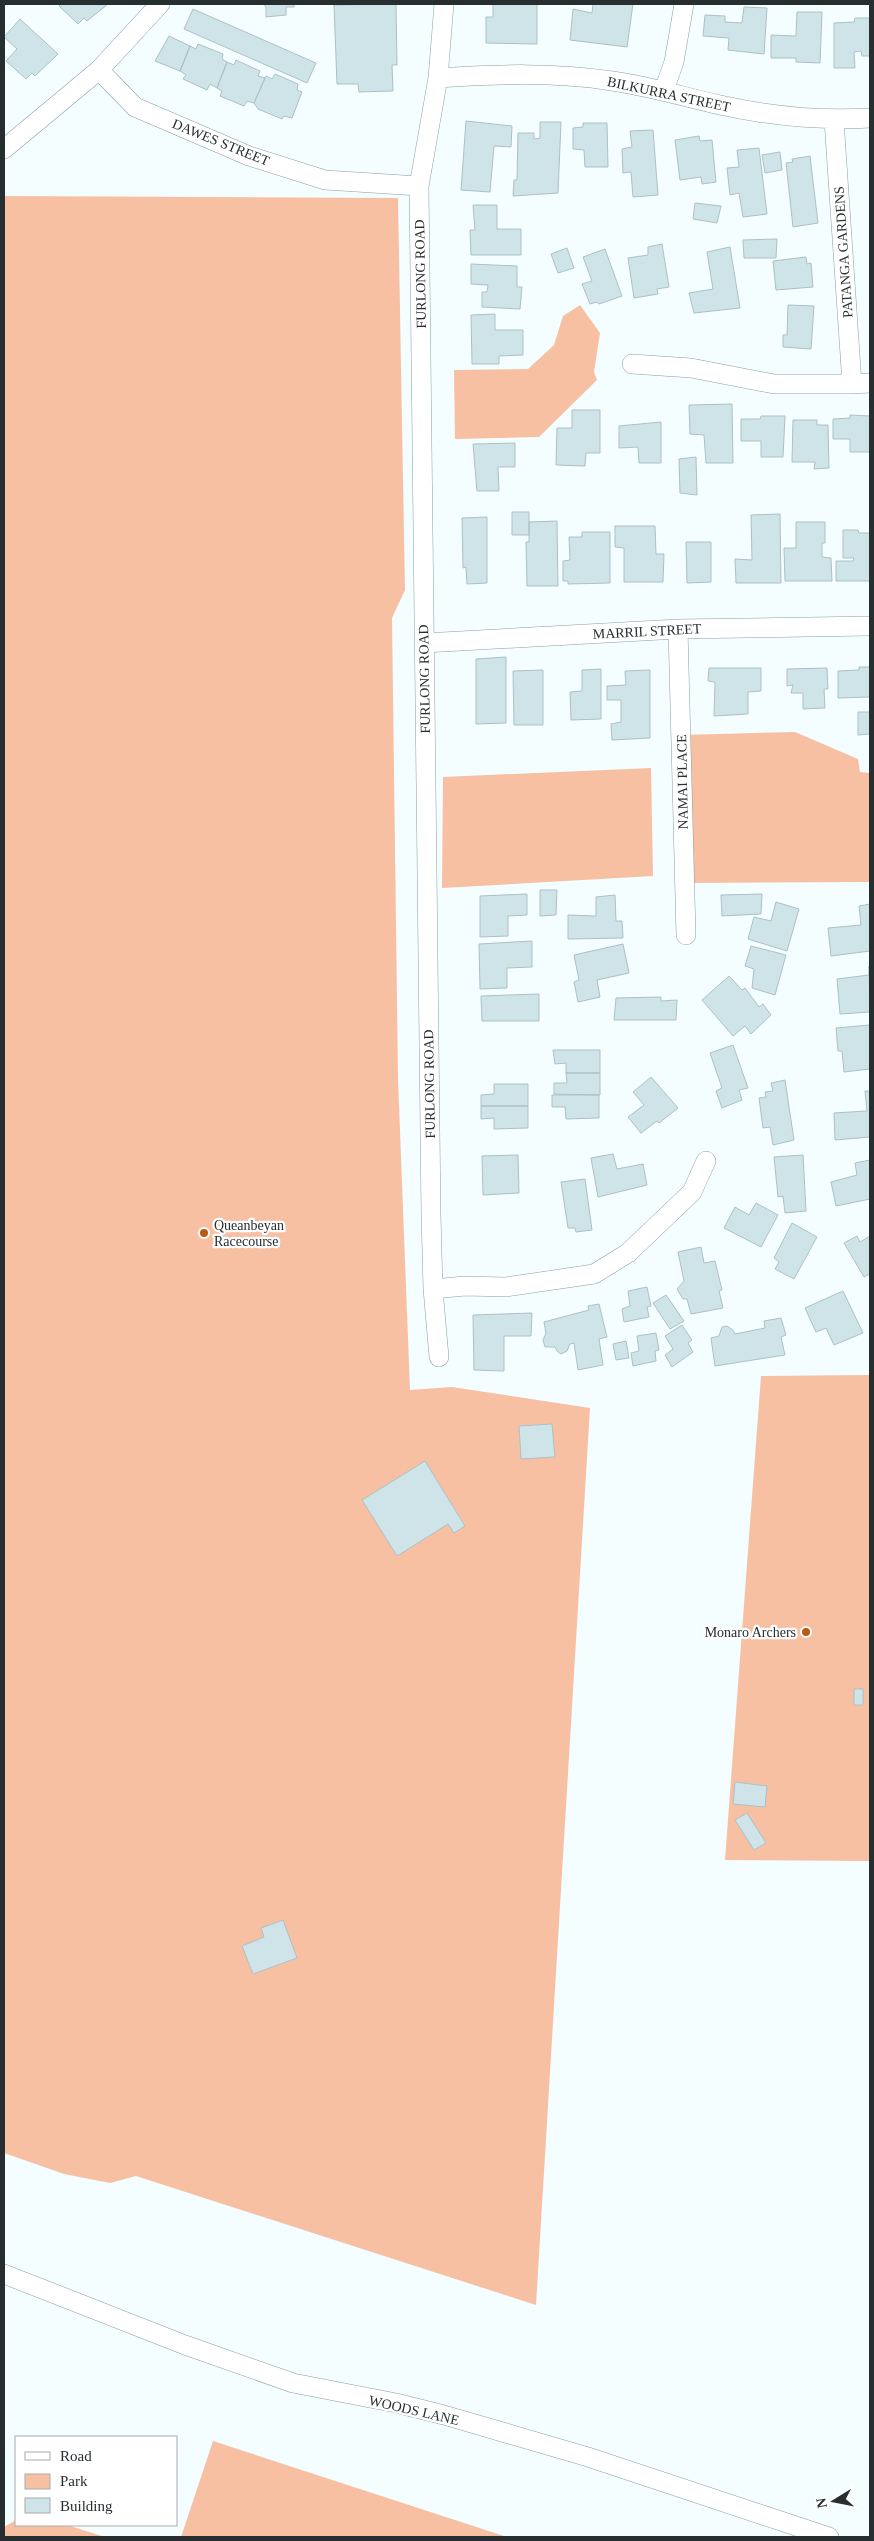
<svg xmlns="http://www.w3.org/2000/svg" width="874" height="2541" viewBox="0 0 874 2541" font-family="'Times New Roman',serif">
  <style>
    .green { fill: #f7c0a3 }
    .building { fill: #cfe4e9; stroke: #acc1c5 }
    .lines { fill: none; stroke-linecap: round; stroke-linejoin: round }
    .minor-casing { stroke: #8a9fa3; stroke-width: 20 }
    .minor { stroke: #fff; stroke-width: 19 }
    .poi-dot { fill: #b95914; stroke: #fff; stroke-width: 2 }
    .labels { text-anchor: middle; stroke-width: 4.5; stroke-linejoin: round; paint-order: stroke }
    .street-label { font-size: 14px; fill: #262e30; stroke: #fff }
    .poi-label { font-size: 14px; fill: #262e30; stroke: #fff; text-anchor: start }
  </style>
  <rect width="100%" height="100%" fill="#f4fdff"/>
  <!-- green -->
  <path class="green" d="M4,196L398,198L405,590L392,618L398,1079L410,1390L452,1387L590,1408L536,2305L136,2176L110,2183L64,2174L4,2153Z
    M580,305L600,333L594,372L597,380L539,437L455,439L454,370L528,369L554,345L563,316Z
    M795,732L858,759L860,772L870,773V882L686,883L681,735Z
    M651,768L653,876L442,888L443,777Z
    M870,1375V1861L725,1860L761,1376Z
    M213,2441L504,2536L509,2537H181Z
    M16,2520V2525H67L105,2537H4V2527Z"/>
  <!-- building -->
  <path class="building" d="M61,4H108L87,21L84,18L78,24L59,6Z
    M264,4H294V7H286V15L266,17V7Z
    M396,4L397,65H392L393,91L359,92L358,84H337L334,5Z
    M493,4H537V44L486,43V17H493Z
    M593,4H633L627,47L570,40L573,9L592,13Z
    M744,7L767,8L764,54L728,50L729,38L703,36L705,15L725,16V22L742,23Z
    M193,9L316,63L307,83L184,29Z
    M797,12H822L820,63L796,62V58H771V35L796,36Z
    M855,18H870V56H862L861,51L854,52L855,68H834V23L854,22Z
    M20,19L58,54L35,76L32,73L26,79L6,61L17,49L4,37Z
    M169,36L190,46L180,71L155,61Z
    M198,44L223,54L222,59L227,62L217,88L210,84L207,90L183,79L186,75L180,71L190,46L196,49Z
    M236,60L260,71L258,76L265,78L254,103L247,101L244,106L220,96L222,91L217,88L227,62L234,65Z
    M275,74L298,84L297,90L302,92L292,118L284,116L282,119L258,109L254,103L266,76L272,79Z
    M466,121L512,126L511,147L494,146L490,192L461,190Z
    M540,122H561L558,193L513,196L514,180H517L518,133H534V139L540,138Z
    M583,123H607L608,167H585L584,150L573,149V128L583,127Z
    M653,130L658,195L633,197L631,172L623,173L622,149L632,147L630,131Z
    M699,136L700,141L712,140L716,182L702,184L701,177L680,180L675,140Z
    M759,148L767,214L743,217L739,193L730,195L727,168L739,167L737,150Z
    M780,152L782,170L765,173L762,155Z
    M810,156L818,223L793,227L786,163L793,162L792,159Z
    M695,203L721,206L717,223L693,219Z
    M473,205H497V229H521V255H471L470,230H475Z
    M777,239L776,258H744L743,240Z
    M662,244L669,287L657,289L658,294L634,298L628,258L648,255V247Z
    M730,247L740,308L694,313L689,293L713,289L707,252Z
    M567,248L574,268L558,273L551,254Z
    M605,249L622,296L599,304L597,302L590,304L582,284L592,281L583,257Z
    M806,257L807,264L811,263L813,287L776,290L773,261Z
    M471,264L517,266V287H522L520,309L482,307V292H487L488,285L471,284Z
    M788,305L814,306L811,349L783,347V335H787Z
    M495,314V330H523V355L499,356V364H472L471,315Z
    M732,404L733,463H706L704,435L690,434L689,405Z
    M572,410H600V453H586L585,466L556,465L557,428H572Z
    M850,415L870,416V452H850V439H833V419L850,418Z
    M761,416H785L783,457H761V441H741V419H760Z
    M793,420H817V425H828L829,468L814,469L815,462H792Z
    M661,422V463H639L638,447L619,448V426Z
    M515,443V467H498L499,491H477L473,444Z
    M696,457L697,495L680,493L679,459Z
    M512,512H529V535H512Z
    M780,514L781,583H736L735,559L752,560L751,515Z
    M487,517V583L467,584L466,567L463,568L462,518Z
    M557,521L558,586H527L526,542H529V522Z
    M796,522H825V543H822V557L831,558L832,581H785L784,548H796Z
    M615,526H655L656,554H664L663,582H624V548L615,547Z
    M843,530H858L859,533H870V581H836V561H853L854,558H843Z
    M582,532H610V583L568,584V581H563V561L570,560L569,537H582Z
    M686,542H711V582L687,583Z
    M506,657V723L476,724V659Z
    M859,667H870V697L838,698V671L859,670Z
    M709,668H761V691L748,692V714L714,716L715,682L708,681Z
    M827,668L828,689H824L825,708L803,709V693H791L793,685L787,686V669Z
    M601,669V719L571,720L570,692L582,691V670Z
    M543,670V725H514L513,671Z
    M650,670V738L612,740L611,724L621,722V700H607V686L626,685L625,671Z
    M858,712H870V734L858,735Z
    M540,890H557L556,915L540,916Z
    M527,894V915L508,916V936L480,937V896Z
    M762,894L761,914L722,916L721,895Z
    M615,895L616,921H622L623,938L568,939V915L596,916V897Z
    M776,902L799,909L787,951L748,939L754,917L771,921Z
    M870,904V951L831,956L828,928L861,925L859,906Z
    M532,941V967L507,968V988L480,989L479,944Z
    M623,944L629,973L597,980L600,997L578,1002L574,982L579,980L574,955Z
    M751,946L786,955L775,995L752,988L754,969L745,966Z
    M869,966L870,1012L840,1014L837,979L869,975Z
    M729,976L742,990L745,988L759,1007L763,1004L771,1015L751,1034L745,1026L733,1036L702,1000Z
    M539,994V1021H482L481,996Z
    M661,997V1001L677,1000L676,1020H614L616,998Z
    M870,1025V1069L844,1072L842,1051H838L836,1028Z
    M733,1045L748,1088L739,1090L742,1100L722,1108L716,1091L722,1088L710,1053Z
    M553,1050H600V1073H566V1063L555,1064Z
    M566,1073H600V1095L554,1094V1083H567Z
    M651,1077L678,1108L659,1123L657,1121L641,1133L628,1117L644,1105L633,1092Z
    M785,1080L794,1140L773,1145L770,1127L763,1128L759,1098L766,1097L765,1092L773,1091L771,1083Z
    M494,1084H528V1106H481V1095L494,1094Z
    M865,1091H870V1137L835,1140L834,1113L867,1111Z
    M552,1095H599V1118L566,1119L565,1107H552Z
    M481,1106H528V1128L494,1129V1118L481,1119Z
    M613,1154L617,1169L643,1164L647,1185L598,1197L591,1158Z
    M518,1155L519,1193L483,1195L482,1156Z
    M803,1155L806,1211L785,1213L783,1196L778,1197L774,1157Z
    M870,1160V1199L836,1206L831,1182L857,1175L855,1163Z
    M585,1179L592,1230L576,1232L575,1228H568L561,1182Z
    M756,1203L778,1215L761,1247L724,1228L735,1207L749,1215Z
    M792,1223L817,1237L794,1279L775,1269L779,1262L774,1258Z
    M857,1236L860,1242L870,1236V1274L864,1277L844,1243Z
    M701,1247L704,1263L715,1261L722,1290L719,1291L723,1308L691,1314L687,1299H683L677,1289L684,1281L678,1252Z
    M647,1287L651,1306L647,1307L649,1317L624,1322L622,1309L630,1306L628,1291Z
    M843,1291L863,1333L834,1345L826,1328L816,1332L805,1308Z
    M666,1295L684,1321L670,1329L653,1303Z
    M599,1304L607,1337L599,1339L603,1365L578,1370L574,1343L570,1344L567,1351L561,1354L557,1351L555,1347H545L543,1340L546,1333L544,1322L589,1310L588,1306Z
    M532,1313L531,1336H504V1371L474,1370L473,1315Z
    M781,1318L786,1335L781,1337L785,1355L715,1366L711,1338L719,1336L722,1327L727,1326L733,1330L735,1334L765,1328L764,1321Z
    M682,1325L692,1340L688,1343L693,1352L672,1367L665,1355L673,1349L665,1336Z
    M656,1333L659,1350L655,1351L656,1361L633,1366L631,1353L639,1351L637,1336Z
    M626,1341L629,1358L616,1360L613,1344Z
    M552,1424L555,1457L521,1459L519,1426Z
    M425,1461L465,1526L454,1533L448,1524L397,1556L362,1500Z
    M854,1689H863V1705H854Z
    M735,1782L767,1786L765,1807L733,1804Z
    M747,1813L766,1843L754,1850L735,1820Z
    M283,1920L297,1958L253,1974L242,1946L264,1937L261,1928Z"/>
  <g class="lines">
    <defs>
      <path id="minor" d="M99,70L135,107L249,156L325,180L419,186
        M438,78C495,74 555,72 612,81C649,86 684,97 720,105C770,116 819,121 870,118
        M664,90L674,62L684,4
        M4,149L99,70L160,4
        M632,364L691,368L774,384H852L834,120
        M852,384L870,383
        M678,629L686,935
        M424,643L678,629L870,626
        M433,1289L465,1286L506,1287L594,1274L628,1253L692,1192L706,1161
        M439,1357L433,1289L431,1215L419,186L438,78L444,4
        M4,2274L185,2345L293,2383L396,2403L444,2415L588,2457L829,2537"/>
    </defs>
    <!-- minor casing -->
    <use href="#minor" class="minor-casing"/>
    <!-- minor -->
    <use href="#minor" class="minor"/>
  </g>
  <!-- markers -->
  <g class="poi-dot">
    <circle cx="204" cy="1233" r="5"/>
    <circle cx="806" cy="1632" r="5"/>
  </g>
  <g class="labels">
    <!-- street labels -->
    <g class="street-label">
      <text transform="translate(669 94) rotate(12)" y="5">BILKURRA STREET</text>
      <text transform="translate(221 142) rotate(22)" y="5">DAWES STREET</text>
      <text transform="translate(843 252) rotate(-94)" y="5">PATANGA GARDENS</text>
      <text transform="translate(420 274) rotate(-91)" y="5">FURLONG ROAD</text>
      <text transform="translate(647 631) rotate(-3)" y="5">MARRIL STREET</text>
      <text transform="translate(424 679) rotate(-91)" y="5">FURLONG ROAD</text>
      <text transform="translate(682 782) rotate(-91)" y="5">NAMAI PLACE</text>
      <text transform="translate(429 1084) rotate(-91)" y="5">FURLONG ROAD</text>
      <text transform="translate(414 2410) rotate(13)" y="5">WOODS LANE</text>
    </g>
    <!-- poi labels -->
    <g class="poi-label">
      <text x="214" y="1230">Queanbeyan<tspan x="214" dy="16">Racecourse</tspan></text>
      <text x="796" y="1637" text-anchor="end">Monaro Archers</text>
    </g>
  </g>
  <!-- border -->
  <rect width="874" height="2541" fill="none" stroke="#262e30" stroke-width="10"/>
  <!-- legend -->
  <rect x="15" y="2436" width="162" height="90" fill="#ffffff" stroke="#a8abac"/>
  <rect x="25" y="2452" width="25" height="8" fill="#ffffff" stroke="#a8abac"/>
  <text x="60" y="2461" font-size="15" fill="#262e30">Road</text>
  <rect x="25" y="2474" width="25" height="15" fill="#f7c0a3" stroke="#a8abac"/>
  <text x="60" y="2486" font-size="15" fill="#262e30">Park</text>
  <rect x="25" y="2498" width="25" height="15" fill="#cfe4e9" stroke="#a8abac"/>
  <text x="60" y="2511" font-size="15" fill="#262e30">Building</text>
  <!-- north arrow -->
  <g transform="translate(834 2501) rotate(260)" stroke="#ffffff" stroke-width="4" paint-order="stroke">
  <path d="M0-4L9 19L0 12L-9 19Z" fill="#262e30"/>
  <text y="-8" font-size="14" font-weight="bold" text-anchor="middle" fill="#262e30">N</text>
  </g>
</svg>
